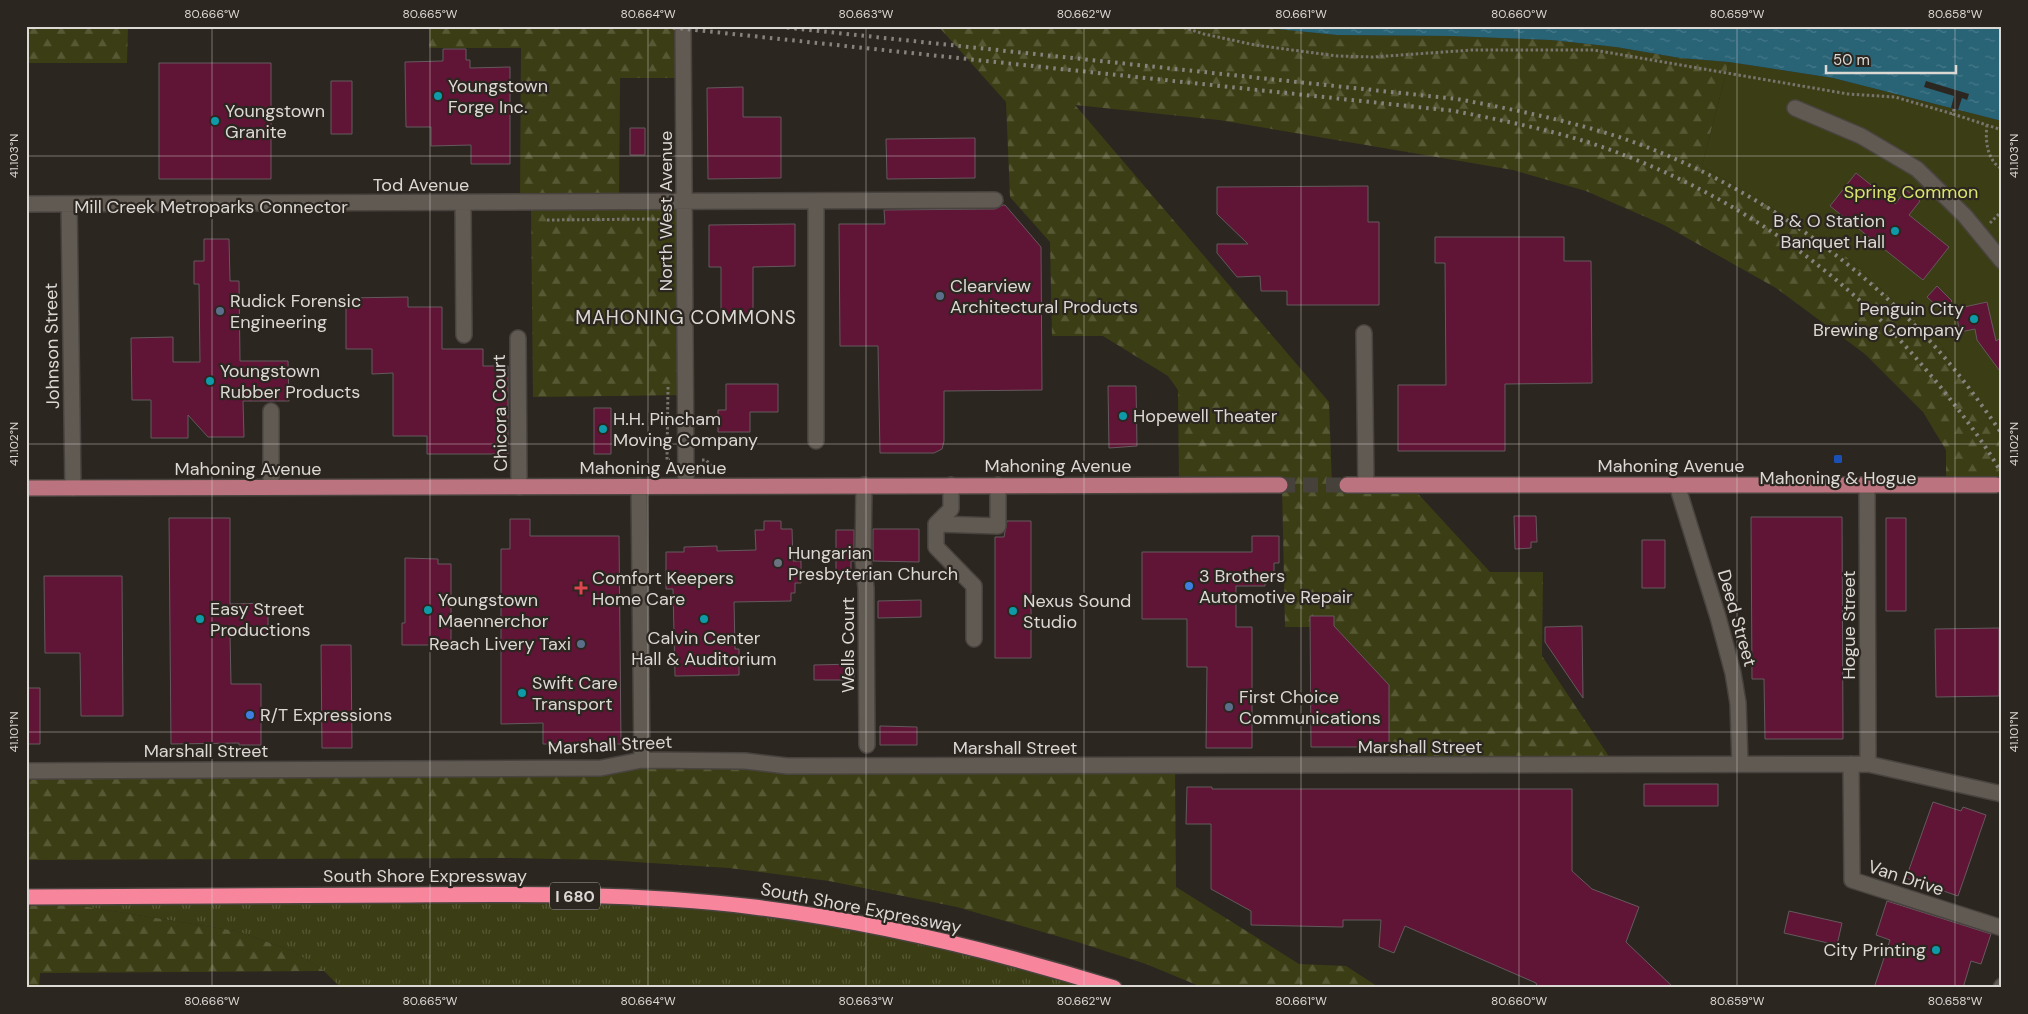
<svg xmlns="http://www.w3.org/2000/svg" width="2028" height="1014" viewBox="0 0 2028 1014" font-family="'DM Sans',sans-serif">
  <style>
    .grass { fill: url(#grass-tufts) }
    .forest { fill: url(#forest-firs) }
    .park { fill: #3b3e14 }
    .water { fill: url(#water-ripples) }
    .pier { fill: #2c2620 }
    .building { fill: #601436; stroke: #645a5d }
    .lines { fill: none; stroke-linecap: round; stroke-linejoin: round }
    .major-tunnel { stroke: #46413b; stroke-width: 15; stroke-dasharray: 15 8; stroke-linecap: butt }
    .minor-casing { stroke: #49433f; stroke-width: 18 }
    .major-casing { stroke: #49433f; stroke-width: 18 }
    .highway-casing { stroke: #49433f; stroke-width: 18 }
    .path { stroke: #79736e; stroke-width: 3; stroke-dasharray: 2.5 2.5; stroke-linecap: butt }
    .minor { stroke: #615a53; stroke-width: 15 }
    .major { stroke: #bb747f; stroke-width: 15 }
    .highway { stroke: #f7869d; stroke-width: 15 }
    .rail { stroke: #87827d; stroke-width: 4; stroke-dasharray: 2.5 5; stroke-linecap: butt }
    .ticks { fill: none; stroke: #dcd8d4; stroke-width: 1; stroke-opacity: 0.45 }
    .culture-dot { fill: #0f9aa8; stroke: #2c2620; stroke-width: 2 }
    .service-dot { fill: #5c6f8a; stroke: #2c2620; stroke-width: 2 }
    .transit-dot { fill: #1a4fb4; stroke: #2c2620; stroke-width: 2 }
    .worship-dot { fill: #6b7280; stroke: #2c2620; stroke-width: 2 }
    .shop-dot { fill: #3f7fe0; stroke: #2c2620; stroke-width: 2 }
    .health-dot { fill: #e0444e; stroke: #2c2620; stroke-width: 2 }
    .labels { text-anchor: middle; stroke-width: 4.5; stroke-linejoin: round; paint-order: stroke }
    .shield { fill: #2c2620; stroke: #a7a39e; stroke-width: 1 }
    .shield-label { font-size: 16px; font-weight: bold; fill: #dcd8d4 }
    .poi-label { font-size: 18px; fill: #dcd8d4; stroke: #2c2620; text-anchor: start }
    .street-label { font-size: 18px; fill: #dcd8d4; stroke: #2c2620 }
    .park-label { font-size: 18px; fill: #dbe46e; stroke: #2c2620 }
    .neighbourhood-label { font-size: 19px; letter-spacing: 1px; fill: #dcd8d4; stroke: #2c2620 }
    .neatline { fill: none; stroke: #dcd8d4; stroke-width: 2 }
    .ticks-label { font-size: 12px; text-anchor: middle; fill: #dcd8d4 }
  </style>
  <defs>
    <pattern id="grass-tufts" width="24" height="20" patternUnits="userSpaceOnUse" patternTransform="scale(1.25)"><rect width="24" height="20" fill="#3b3e14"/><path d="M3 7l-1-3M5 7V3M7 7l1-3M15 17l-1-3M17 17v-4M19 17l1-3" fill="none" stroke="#575935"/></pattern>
    <pattern id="forest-firs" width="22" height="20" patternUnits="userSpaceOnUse" patternTransform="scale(1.25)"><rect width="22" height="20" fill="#3b3e14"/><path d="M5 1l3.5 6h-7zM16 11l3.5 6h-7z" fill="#575935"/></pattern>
    <pattern id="water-ripples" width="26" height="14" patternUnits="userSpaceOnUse" patternTransform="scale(1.25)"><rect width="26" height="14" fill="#286376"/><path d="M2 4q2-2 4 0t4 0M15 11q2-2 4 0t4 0" fill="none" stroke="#477989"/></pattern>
  </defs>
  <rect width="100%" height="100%" fill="#2c2620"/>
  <!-- grass -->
  <path class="grass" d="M553,895L820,916L1114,988H341L324,971L293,951L236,931L26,897Z"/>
  <!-- forest -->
  <path class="forest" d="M26,26H128L127,63H26Z
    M429,26H683L684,78H620L619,202L686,203V395L533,397L531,203H520L521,48H429Z
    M938,26H1247L1337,35L1451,36L1551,40L1616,47L1680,58L1729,62L1702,166L1834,245L1940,344L2002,439V485L1946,486V450L1923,412L1865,354L1776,288L1664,225L1586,191L1513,170L1219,120L1075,105L1329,402L1332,485H1410L1490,572H1543L1542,656L1614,764L1389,766L1388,685L1334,626V616H1311L1310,627H1285L1282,485H1179L1178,390L1168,376L1103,336H1052L1050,242L1010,197L1006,102Z
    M1175,766L1176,887L1299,964L1346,966L1380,988H1204L1146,964L1074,941L957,907L829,881L729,868L604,860L510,858L26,860V771Z
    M26,897L236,931L293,951L324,971L40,973L39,988H26Z"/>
  <!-- park -->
  <path class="park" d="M1729,62L1833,78L2002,121V439L1940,344L1834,245L1702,166Z"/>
  <!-- water -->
  <path class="water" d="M1247,26H2002V121L1833,78L1729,62L1680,58L1616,47L1551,40L1451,36L1337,35Z"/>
  <!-- pier -->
  <path class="pier" d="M1926,81L1969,94L1967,100L1962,98L1958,110L1951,108L1954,96L1924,87Z"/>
  <!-- building -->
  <path class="building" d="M443,49H466V60H470V68L510,67V164H471V145L431,146V127H406L405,62L443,61Z
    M159,63H271V179H159Z
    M331,81H352V134H331Z
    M743,87V117H781V178L708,179L707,88Z
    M630,128H645V155H630Z
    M975,138V178L887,179L886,139Z
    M1856,173L1895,204L1906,190L1920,201L1909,215L1949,247L1923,280L1830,206Z
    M1368,186V222H1379V305H1287V291H1261L1260,276L1237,277L1217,253V244H1248L1217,214V187Z
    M1003,205H1005L1041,247L1042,390L944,391V441L942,449L934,453H880L878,346H840L839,224H885L884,210L995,209Z
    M795,224V266L753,267V315H721V267H709V225Z
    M1435,237H1564V261H1591L1592,383L1505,384V451H1398V385H1446L1445,263H1435Z
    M204,239H229L230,281H239L240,361H288L289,401H243L244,437H208L188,415V438H151V400H132L131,338L173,337V362H200L199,284H194V261H204Z
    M1937,286L1952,301L1942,311L1927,297Z
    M408,297V307H442V349H483V366H508V454H427V436H393V373L372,374V349H346V298Z
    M1987,302L1996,341L2002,337V374L1977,340L1975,329L1960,332L1955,309Z
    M726,384H778V412H750V432H718V410H726Z
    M1108,386H1136L1137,446L1109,448Z
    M594,408H611V454H594Z
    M1514,516H1536L1537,542H1531V548L1515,549Z
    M1751,517H1842L1843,739H1765L1764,679H1752Z
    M169,518H230V604L268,603V634H230L231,684H261V745H239V743L171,744Z
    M1886,518H1906V611H1886Z
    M510,519H530V536H619L621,744H543V723L501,724V549H510Z
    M764,521H781V529H792L793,561H801V583H795V593H791V601L734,602L735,649H739V675L675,676L673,589H666V552H684V547L717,546V551L756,550L755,530H764Z
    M1007,521H1031V658H995V537H1004Z
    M873,529H919V562L873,561Z
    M836,530H854V561H851V579H836Z
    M1252,536H1279V563H1274V575H1265V586H1236V627H1252V748H1206L1207,667H1187V619H1142V552H1252Z
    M1642,540H1665V588H1642Z
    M405,558L438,559V564H451V645H402V623H405Z
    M44,576H122L123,716H81L80,653H45Z
    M921,600V617L878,618V601Z
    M1310,616H1334V626L1389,685V747H1311Z
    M1582,626L1583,698L1545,642V627Z
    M1999,628V696L1936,697L1935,629Z
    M321,645H351L352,748H322Z
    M854,664V680H814V665Z
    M26,688H40V744H26Z
    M880,726L917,727V745H880Z
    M1644,784H1718V806H1644Z
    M1187,787H1212V789H1572V871L1592,889L1639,907L1626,942L1674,988H1538L1536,983L1405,926L1394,953L1379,947L1381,920H1343V927L1251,925V911L1211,889V824H1186Z
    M1933,802L1961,811L1963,807L1986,815L1958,896L1906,878Z
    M1887,901L1991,934L1981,964L1971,961L1963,988H1874L1890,940L1876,935Z
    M1789,911L1842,923L1837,945L1784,933Z"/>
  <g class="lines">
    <!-- major-tunnel -->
    <path class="major-tunnel" d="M1280,485H1347"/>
    <defs>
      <path id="minor" d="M683,26L686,486
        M1795,108L1861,136L1917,169L1965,216L2002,261
        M816,202V441
        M463,203L464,335
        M26,204L995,200
        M69,204L73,488
        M1364,333L1366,485
        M518,338L519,487
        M271,411V487
        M864,485L863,560L866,588L867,745
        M951,485V509L936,524L998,526V485
        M1677,485L1718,617L1733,673L1738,703L1740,764
        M639,486L642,760
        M1867,486L1868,764
        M936,524V547L974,586V639
        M1851,764L1852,880L2002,928
        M26,771L601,768L642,760L745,761L787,766L1868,764L2002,794
        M2001,988L2002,986"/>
      <path id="major" d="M1347,485H1996
        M26,488L1280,485"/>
      <path id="highway" d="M26,897C153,896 280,896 407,895C522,894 639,893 754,907C876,922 996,951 1114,988"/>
    </defs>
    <!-- minor casing -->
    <use href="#minor" class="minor-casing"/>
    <!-- major casing -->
    <use href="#major" class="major-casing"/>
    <!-- highway casing -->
    <use href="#highway" class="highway-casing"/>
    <!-- path -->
    <path class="path" d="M1179,26L1204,34L1255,45L1337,56L1373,57L1472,50H1594L1848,94L1895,97L1953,114
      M1954,109L1953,114L2002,130
      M1987,125C1985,140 1987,161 2002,169
      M547,220L656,219L663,221L668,226
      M1990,223L2002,211
      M668,387L667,460H670
      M702,460H706L716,471"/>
    <!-- minor -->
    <use href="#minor" class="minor"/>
    <!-- major -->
    <use href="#major" class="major"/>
    <!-- highway -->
    <use href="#highway" class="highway"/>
    <!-- rail -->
    <path class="rail" d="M658,26L1455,111C1509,122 1564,132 1616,152C1710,187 1797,241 1870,310C1895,333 1917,359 1939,385C1962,414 1984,442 2002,474
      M772,26L1457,99C1512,109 1566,120 1619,137C1738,177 1854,256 1938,350C1961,376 1982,405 2002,434"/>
  </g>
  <!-- ticks -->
  <path class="ticks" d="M212,26V988M430,26V988M648,26V988M866,26V988M1084,26V988M1301,26V988M1519,26V988M1737,26V988M1955,26V988M26,156H2002M26,444H2002M26,732H2002"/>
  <!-- markers -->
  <g class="culture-dot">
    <circle cx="438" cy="96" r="5"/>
    <circle cx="215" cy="121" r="5"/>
    <circle cx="1895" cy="231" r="5"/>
    <circle cx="1974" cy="319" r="5"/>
    <circle cx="210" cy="381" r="5"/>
    <circle cx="1123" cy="416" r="5"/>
    <circle cx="603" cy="429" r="5"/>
    <circle cx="428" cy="610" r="5"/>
    <circle cx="1013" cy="611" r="5"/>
    <circle cx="200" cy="619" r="5"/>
    <circle cx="704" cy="619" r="5"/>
    <circle cx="522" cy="693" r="5"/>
    <circle cx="1936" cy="950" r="5"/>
  </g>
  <g class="service-dot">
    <circle cx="940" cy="296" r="5"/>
    <circle cx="220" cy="311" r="5"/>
    <circle cx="581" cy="644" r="5"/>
    <circle cx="1229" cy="707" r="5"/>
  </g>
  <rect class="transit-dot" x="1833" y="454" width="10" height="10" rx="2.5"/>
  <circle class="worship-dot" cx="778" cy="563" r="5"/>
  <g class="shop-dot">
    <circle cx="1189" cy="586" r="5"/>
    <circle cx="250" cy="715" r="5"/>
  </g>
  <path class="health-dot" d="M578.5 580.5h5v5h5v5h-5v5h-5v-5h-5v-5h5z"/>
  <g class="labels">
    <!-- shield labels -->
    <rect class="shield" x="550" y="882.5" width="50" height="27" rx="4"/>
    <g class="shield-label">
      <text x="575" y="902">I 680</text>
    </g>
    <!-- poi labels -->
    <g class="poi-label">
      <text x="448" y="92">Youngstown<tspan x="448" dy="21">Forge Inc.</tspan></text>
      <text x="225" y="117">Youngstown<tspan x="225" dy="21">Granite</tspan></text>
      <text x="1885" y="227" text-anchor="end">B &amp; O Station<tspan x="1885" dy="21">Banquet Hall</tspan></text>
      <text x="950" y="292">Clearview<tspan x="950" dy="21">Architectural Products</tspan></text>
      <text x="230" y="307">Rudick Forensic<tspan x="230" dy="21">Engineering</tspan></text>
      <text x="1964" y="315" text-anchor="end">Penguin City<tspan x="1964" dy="21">Brewing Company</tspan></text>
      <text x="220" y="377">Youngstown<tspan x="220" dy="21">Rubber Products</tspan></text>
      <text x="1133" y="422">Hopewell Theater</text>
      <text x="613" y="425">H.H. Pincham<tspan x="613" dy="21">Moving Company</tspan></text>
      <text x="1838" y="484" text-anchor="middle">Mahoning &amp; Hogue</text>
      <text x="788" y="559">Hungarian<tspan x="788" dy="21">Presbyterian Church</tspan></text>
      <text x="1199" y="582">3 Brothers<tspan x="1199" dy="21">Automotive Repair</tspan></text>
      <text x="592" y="584">Comfort Keepers<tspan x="592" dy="21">Home Care</tspan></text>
      <text x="438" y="606">Youngstown<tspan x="438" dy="21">Maennerchor</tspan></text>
      <text x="1023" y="607">Nexus Sound<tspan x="1023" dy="21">Studio</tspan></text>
      <text x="210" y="615">Easy Street<tspan x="210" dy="21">Productions</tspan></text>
      <text x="704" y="644" text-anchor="middle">Calvin Center<tspan x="704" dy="21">Hall &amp; Auditorium</tspan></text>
      <text x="571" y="650" text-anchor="end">Reach Livery Taxi</text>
      <text x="532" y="689">Swift Care<tspan x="532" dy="21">Transport</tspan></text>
      <text x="1239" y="703">First Choice<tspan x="1239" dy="21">Communications</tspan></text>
      <text x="260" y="721">R/T Expressions</text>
      <text x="1926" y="956" text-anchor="end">City Printing</text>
    </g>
    <!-- street labels -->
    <g class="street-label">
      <text x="421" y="191">Tod Avenue</text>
      <text x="211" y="213">Mill Creek Metroparks Connector</text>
      <text transform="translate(666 211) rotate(-90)" y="6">North West Avenue</text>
      <text transform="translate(52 346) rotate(-91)" y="6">Johnson Street</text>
      <text transform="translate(500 413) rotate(-91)" y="6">Chicora Court</text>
      <text x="1058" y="472">Mahoning Avenue</text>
      <text x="1671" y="472">Mahoning Avenue</text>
      <text x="653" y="474">Mahoning Avenue</text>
      <text x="248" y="475">Mahoning Avenue</text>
      <text transform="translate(1737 618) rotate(74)" y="6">Deed Street</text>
      <text transform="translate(1849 625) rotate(-90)" y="6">Hogue Street</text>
      <text transform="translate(848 645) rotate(-90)" y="6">Wells Court</text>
      <text transform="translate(610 745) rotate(-3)" y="6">Marshall Street</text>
      <text x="1420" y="753">Marshall Street</text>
      <text x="1015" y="754">Marshall Street</text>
      <text x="206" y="757">Marshall Street</text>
      <text x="425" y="882">South Shore Expressway</text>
      <text transform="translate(1906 878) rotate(18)" y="6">Van Drive</text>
      <text transform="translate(861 908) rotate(11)" y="6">South Shore Expressway</text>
    </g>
    <!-- park labels -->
    <g class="park-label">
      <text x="1911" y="198">Spring Common</text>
    </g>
    <!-- neighbourhood labels -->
    <g class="neighbourhood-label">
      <text x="686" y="324">MAHONING COMMONS</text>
    </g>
  </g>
  <!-- border -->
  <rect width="2028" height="1014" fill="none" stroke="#2c2620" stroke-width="55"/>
  <!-- scale -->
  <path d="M1826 65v8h130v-8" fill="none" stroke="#dcd8d4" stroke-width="2.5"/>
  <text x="1833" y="65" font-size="15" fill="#dcd8d4" stroke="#2c2620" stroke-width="4" paint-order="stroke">50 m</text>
  <rect x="28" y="28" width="1972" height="958" class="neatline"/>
  <g class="ticks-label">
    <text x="212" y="18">80.666°W</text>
    <text x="430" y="18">80.665°W</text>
    <text x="648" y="18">80.664°W</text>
    <text x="866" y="18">80.663°W</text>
    <text x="1084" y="18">80.662°W</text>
    <text x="1301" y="18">80.661°W</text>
    <text x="1519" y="18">80.660°W</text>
    <text x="1737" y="18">80.659°W</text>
    <text x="1955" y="18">80.658°W</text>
    <text transform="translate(14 156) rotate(-90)" y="4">41.103°N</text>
    <text transform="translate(2014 156) rotate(-90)" y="4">41.103°N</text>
    <text transform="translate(14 444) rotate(-90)" y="4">41.102°N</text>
    <text transform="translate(2014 444) rotate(-90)" y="4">41.102°N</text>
    <text transform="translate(14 732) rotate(-90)" y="4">41.101°N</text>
    <text transform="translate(2014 732) rotate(-90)" y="4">41.101°N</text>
    <text x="212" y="1005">80.666°W</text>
    <text x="430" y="1005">80.665°W</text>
    <text x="648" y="1005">80.664°W</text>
    <text x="866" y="1005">80.663°W</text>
    <text x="1084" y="1005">80.662°W</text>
    <text x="1301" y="1005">80.661°W</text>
    <text x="1519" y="1005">80.660°W</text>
    <text x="1737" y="1005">80.659°W</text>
    <text x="1955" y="1005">80.658°W</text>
  </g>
</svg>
